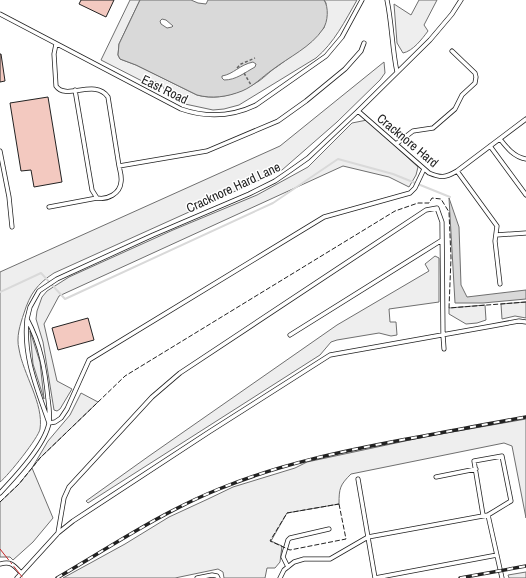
<svg xmlns="http://www.w3.org/2000/svg" width="526" height="578" viewBox="0 0 526 578" font-family="'Archivo Narrow',sans-serif">
  <style>
    .green { fill: #eee; stroke: #6f6f6f }
    .water { fill: #d9d9d9; stroke: #6f6f6f; fill-rule: evenodd }
    .lines { fill: none; stroke-linecap: round; stroke-linejoin: round }
    .stream { stroke: #d9d9d9; stroke-width: 2 }
    .building { fill: #f3c9c0; stroke: #222 }
    .service-casing { stroke: #222; stroke-width: 5 }
    .path { stroke: #646464; stroke-width: 1.5; stroke-dasharray: 3 2; stroke-linecap: butt }
    .service { stroke: #fff; stroke-width: 3.5 }
    .rail-casing { stroke: #222; stroke-width: 3.5 }
    .rail { stroke: #fff; stroke-width: 2; stroke-dasharray: 6; stroke-linecap: butt }
    .fence { stroke: #222; stroke-width: 1; stroke-dasharray: 5 2; stroke-linecap: butt }
    .power { stroke: #c62828; stroke-width: 1; stroke-dasharray: 14 3 2 3; stroke-linecap: butt }
    .labels { text-anchor: middle; stroke-width: 3; stroke-linejoin: round; paint-order: stroke }
    .street-label { font-size: 13px; fill: #222; stroke: #fff }
  </style>
  <rect width="100%" height="100%" fill="#fff"/>
  <!-- green -->
  <path class="green" d="M130,0H140L119,44L118,55L120,59L136,65L197,95C219,101 240,93 259,81C265,77 271,70 278,66C294,54 310,43 324,28L326,3L324,0H357C345,21 334,43 316,58L239,105L224,109L213,110L185,104L172,97L165,92L163,85L151,80L142,81L101,60Z
    M419,0H437L424,25L428,31C422,39 413,51 403,53L397,43L394,4L411,15Z
    M384,62L385,73L380,80L337,122L282,170L54,273C37,284 30,294 24,313C20,325 16,337 19,349C23,374 44,404 40,429C39,437 8,476 0,482V272L280,146Z
    M367,120L418,167L416,175L409,187L389,177L343,166L59,296L44,324L57,381L72,389L60,409L57,411L54,410L43,342L36,319L37,311L42,297L47,291L69,277L173,230L257,195L308,167L352,123Z
    M435,256L439,258V302L389,309L390,322H396L397,335L391,336L379,333L337,340L331,342L320,355L88,503L86,501L149,456L337,325L429,271L425,264Z
    M526,302V318L515,316L502,319L501,304Z
    M485,305L486,320L477,323L466,324L449,314V308Z
    M30,331L40,362L44,399L33,364Z
    M81,393L98,402L40,458L32,468L53,518L33,542L13,560L10,557H0V502L19,484L32,468L48,441L70,415Z
    M526,419V518L512,446L504,443L351,474C340,485 339,488 339,504L287,513L271,541L282,546L280,562L275,568H267L265,578H224L223,572L218,569L175,578H63L125,544L169,517L208,499L233,487L295,468L307,462L424,437Z
    M526,572V578H509L508,575Z"/>
  <!-- water -->
  <path class="water" d="M140,0H191L198,3L206,4L208,0H324C329,7 328,22 323,29C311,47 289,57 272,70C262,77 254,86 242,91C227,97 212,99 197,95L136,65L120,59L118,55L119,44ZM162,19L166,20L173,26L172,27L167,28L161,24L160,21ZM253,62L256,64L255,67C244,73 236,80 224,80L222,78V76C234,74 239,65 253,62Z
    M449,198L459,227L461,285L467,297L526,290V299L483,303H455Z"/>
  <g class="lines">
    <!-- stream -->
    <path class="stream" d="M0,292L41,273L65,299L273,203L338,159L393,174L450,197"/>
  </g>
  <!-- building -->
  <path class="building" d="M81,0H114L106,17L79,4Z
    M0,54H1L5,81L0,82Z
    M48,97L62,182L34,187L31,170L21,171L10,103Z
    M88,318L94,340L58,350L52,328Z"/>
  <g class="lines">
    <defs>
      <path id="service" d="M387,0C392,24 392,48 397,72
        M0,14L181,109C207,118 231,117 256,105L326,56L342,37L362,0
        M56,44L54,54L56,86C66,101 95,78 108,97L119,166L207,151L278,121L306,101L345,69L361,51L364,43
        M75,90L92,190L97,198C107,200 120,194 121,182C122,176 120,171 119,166
        M358,111L429,173C441,178 445,178 457,171L526,119
        M500,139C507,148 514,157 526,159
        M396,144L413,131L433,128L455,109L462,95L475,83L476,77L475,73L452,51
        M490,146L526,195
        M0,151L9,197L12,227
        M457,171L497,226L495,241L500,284
        M49,207L97,198
        M496,235L526,233
        M27,319L30,307L39,291L57,279L153,235L249,194L275,181L291,170L308,158L358,111L430,40L452,14L461,0
        M290,335L442,240
        M49,423L55,422L61,418L67,409L89,360L324,217L410,193L415,188L424,169
        M436,477L476,469
        M358,479L375,578L497,555
        M0,493C15,477 45,445 49,423C50,416 49,406 48,399C45,370 41,345 27,319C23,357 37,388 49,423
        M483,515L474,461L502,456L511,501L488,515
        M58,533L64,498L69,487L152,397L180,373L426,210L437,208L442,222L443,335L444,349
        M0,564C11,561 14,565 21,573
        M288,567L283,557L288,540L290,538L329,529
        M17,578L58,533L73,521L209,432L330,355L492,326L519,321L526,322
        M197,578L212,575L217,576L218,578
        M280,578L284,570L294,562L304,559H330L368,537L488,515L502,578"/>
    </defs>
    <!-- service casing -->
    <use href="#service" class="service-casing"/>
    <!-- path -->
    <path class="path" d="M237,68L241,64L255,58
      M244,73L251,85"/>
    <!-- service -->
    <use href="#service" class="service"/>
    <defs>
      <path id="rail" d="M57,578C110,547 162,512 219,489C280,464 343,451 407,439C446,432 486,424 526,417
        M460,578L526,566"/>
    </defs>
    <!-- rail casing -->
    <use href="#rail" class="rail-casing"/>
    <!-- rail -->
    <use href="#rail" class="rail"/>
    <!-- fence -->
    <path class="fence" d="M0,502L19,484L40,458L125,376L395,211L418,203H429L432,198L441,199L449,212L451,258L449,308L526,302
      M339,504L346,539L290,550L270,541L287,513Z"/>
    <!-- power -->
    <path class="power" d="M0,549L23,578"/>
  </g>
  <g class="labels">
    <!-- street labels -->
    <g class="street-label">
      <text transform="translate(165 89) rotate(26)" y="5">East Road</text>
      <text transform="translate(408 140) rotate(40)" y="5">Cracknore Hard</text>
      <text transform="translate(233 187) rotate(-25)" y="5">Cracknore Hard Lane</text>
    </g>
  </g>
</svg>
